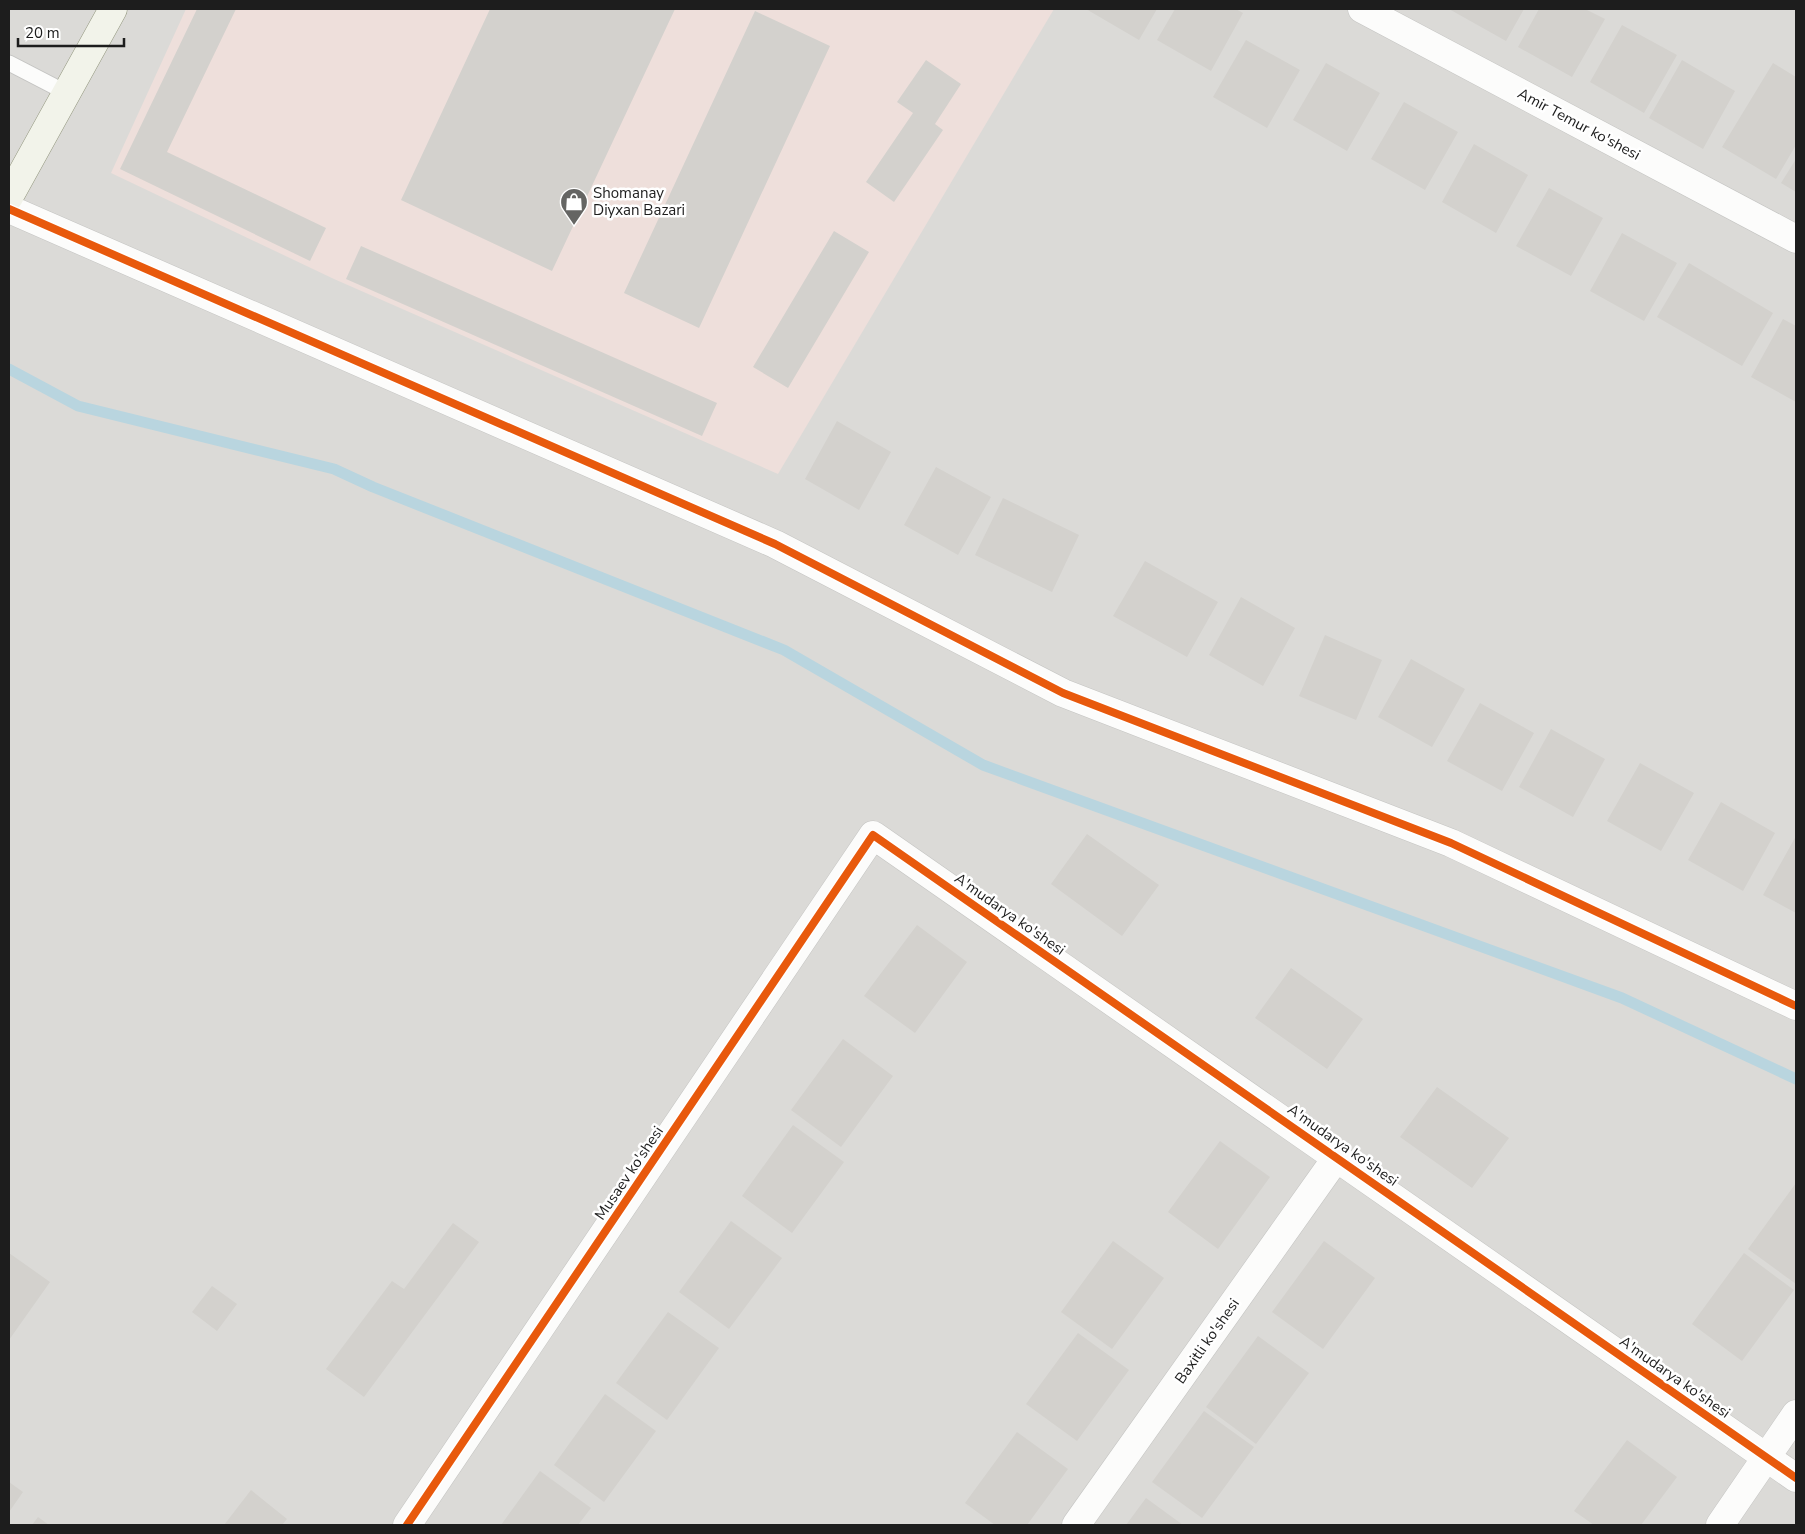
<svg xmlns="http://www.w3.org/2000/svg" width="1805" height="1534" viewBox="0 0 1805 1534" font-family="'Nunito Sans',sans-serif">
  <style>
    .residential { fill: #dbdad7 }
    .commercial { fill: #eedfdb }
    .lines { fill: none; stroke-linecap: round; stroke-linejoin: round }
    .stream { stroke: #b9d5df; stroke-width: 11 }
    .building { fill: #d3d1cd }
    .service-casing { stroke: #c4c4c2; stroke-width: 17 }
    .minor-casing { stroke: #c4c4c2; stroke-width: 29 }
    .secondary-casing { stroke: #92967e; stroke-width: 29 }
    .service { stroke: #fcfcfb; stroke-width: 15 }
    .minor { stroke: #fcfcfb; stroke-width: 28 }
    .secondary { stroke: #f2f3ea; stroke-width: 28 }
    .cycleway-casing { stroke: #fff; stroke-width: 11 }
    .cycleway { stroke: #e8590c; stroke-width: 8 }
    .labels { text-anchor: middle; stroke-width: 5; stroke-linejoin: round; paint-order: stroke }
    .street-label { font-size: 15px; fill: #1d1d1d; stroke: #fff }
    .poi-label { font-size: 15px; fill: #1d1d1d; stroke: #fff; text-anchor: start }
  </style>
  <rect width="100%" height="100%" fill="#ecebe6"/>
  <!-- residential -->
  <path class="residential" d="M9,9H1796V1525H9Z"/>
  <!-- commercial -->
  <path class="commercial" d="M186,9H1054L778,474L334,279L111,173Z"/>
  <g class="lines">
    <!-- stream -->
    <path class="stream" d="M9,369L78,406L334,469L373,487L784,650L983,765L1622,998L1796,1079"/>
  </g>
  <!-- building -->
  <path class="building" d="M197,9H236L167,152L326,228L310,261L120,169Z
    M490,9H675L552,271L401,200Z
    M1086,9H1157L1139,40Z
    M1175,9H1236L1243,13L1211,71L1157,40Z
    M1449,9H1524L1506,41Z
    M1539,9H1585L1605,19L1572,77L1518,47Z
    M755,11L830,46L699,328L624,293Z
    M1622,25L1677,55L1644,113L1590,82Z
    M1246,40L1300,70L1267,128L1213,97Z
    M926,60L961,84L935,124L943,130L894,202L866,182L913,113L897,102Z
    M1682,60L1735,91L1703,149L1649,118Z
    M1326,63L1380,93L1347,151L1293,120Z
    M1773,63L1796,77V145L1776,179L1722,147Z
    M1404,102L1458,132L1425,190L1371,159Z
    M1474,144L1528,175L1496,233L1442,202Z
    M1796,159V192L1781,183Z
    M1549,188L1603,218L1571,276L1516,246Z
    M834,231L869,252L788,388L753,367Z
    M1622,233L1677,263L1644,321L1590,291Z
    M361,246L717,403L702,436L346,279Z
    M1689,263L1773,313L1742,366L1657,317Z
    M1783,319L1796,326V402L1751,377Z
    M837,421L891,452L859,510L805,479Z
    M936,467L991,497L958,555L904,525Z
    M1003,498L1079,535L1052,592L975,555Z
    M1145,561L1218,602L1187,657L1113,616Z
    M1241,597L1295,628L1263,686L1209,655Z
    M1325,635L1382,660L1356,720L1299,696Z
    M1411,659L1465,689L1432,747L1378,717Z
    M1480,703L1534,733L1502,791L1447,761Z
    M1551,729L1605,759L1573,817L1519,787Z
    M1640,763L1694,793L1661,851L1607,821Z
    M1721,802L1775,833L1743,891L1688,860Z
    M1087,834L1159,885L1122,936L1051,884Z
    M1796,836V913L1763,895Z
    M917,925L967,962L915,1033L864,996Z
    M1291,968L1363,1019L1327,1069L1255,1018Z
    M843,1039L893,1076L841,1147L791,1110Z
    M1437,1087L1509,1138L1472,1188L1400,1137Z
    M793,1125L844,1162L792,1233L742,1196Z
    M1220,1141L1270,1177L1218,1249L1168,1212Z
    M1796,1183V1284L1748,1249Z
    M731,1221L782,1258L729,1329L679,1292Z
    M453,1223L479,1242L364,1397L326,1369L392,1281L404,1289Z
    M1113,1241L1164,1278L1112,1349L1061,1312Z
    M1324,1241L1375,1278L1323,1349L1272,1312Z
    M9,1253L50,1282L9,1340Z
    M1744,1253L1794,1290L1742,1361L1692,1324Z
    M212,1286L237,1304L217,1331L192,1312Z
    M668,1312L719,1348L667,1420L616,1383Z
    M1078,1333L1129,1370L1077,1441L1026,1404Z
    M1258,1336L1309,1373L1256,1444L1206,1407Z
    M605,1394L656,1431L604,1502L554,1465Z
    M1204,1411L1254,1447L1202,1518L1152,1482Z
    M1017,1432L1068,1469L1027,1525H995L965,1503Z
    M1627,1440L1677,1477L1641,1525H1594L1574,1511Z
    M540,1471L591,1508L578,1525H501Z
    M9,1482L23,1492L9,1512Z
    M251,1490L287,1519L282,1525H224Z
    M1146,1498L1183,1525H1126Z
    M38,1517L49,1525H32Z"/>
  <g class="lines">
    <defs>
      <path id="service" d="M9,63L67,93"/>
      <path id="minor" d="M1362,9L1796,239
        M9,209L775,544L1063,693L1451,843L1796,1006
        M407,1525L873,835L1796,1478
        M1076,1525L1337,1157
        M1720,1525L1796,1414"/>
      <path id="secondary" d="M9,197L113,9"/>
    </defs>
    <!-- service casing -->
    <use href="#service" class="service-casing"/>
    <!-- minor casing -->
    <use href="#minor" class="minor-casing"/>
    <!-- secondary casing -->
    <use href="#secondary" class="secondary-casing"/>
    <!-- service -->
    <use href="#service" class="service"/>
    <!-- minor -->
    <use href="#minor" class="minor"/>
    <!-- secondary -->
    <use href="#secondary" class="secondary"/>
    <defs>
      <path id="cycleway" d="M9,209L775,544L1063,693L1451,843L1796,1006
        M407,1525L873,835L1796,1478"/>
    </defs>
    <!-- cycleway casing -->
    <use href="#cycleway" class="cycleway-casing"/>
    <!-- cycleway -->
    <use href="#cycleway" class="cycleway"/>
  </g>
  <!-- icons -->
  <defs>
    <symbol id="shop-pin" viewBox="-11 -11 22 30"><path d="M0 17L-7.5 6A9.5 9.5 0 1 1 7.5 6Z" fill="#656563" stroke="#fff"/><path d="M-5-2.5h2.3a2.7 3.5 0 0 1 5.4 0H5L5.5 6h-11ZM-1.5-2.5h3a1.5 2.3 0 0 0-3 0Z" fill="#fff"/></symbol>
  </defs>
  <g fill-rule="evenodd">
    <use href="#shop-pin" x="558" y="186" width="32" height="43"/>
  </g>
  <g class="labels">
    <!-- street labels -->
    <g class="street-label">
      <text transform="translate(1579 124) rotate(28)" y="5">Amir Temur ko'shesi</text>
      <text transform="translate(1010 914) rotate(35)" y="5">A'mudarya ko'shesi</text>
      <text transform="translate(1343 1145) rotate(35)" y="5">A'mudarya ko'shesi</text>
      <text transform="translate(629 1173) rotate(-56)" y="5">Musaev ko'shesi</text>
      <text transform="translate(1207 1341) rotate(-55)" y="5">Baxitli ko'shesi</text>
      <text transform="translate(1675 1377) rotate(35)" y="5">A'mudarya ko'shesi</text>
    </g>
    <!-- poi labels -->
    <g class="poi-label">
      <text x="593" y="198">Shomanay<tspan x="593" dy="17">Diyxan Bazari</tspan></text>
    </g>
  </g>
  <!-- border -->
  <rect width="1805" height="1534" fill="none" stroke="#1d1d1d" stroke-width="20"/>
  <!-- scale -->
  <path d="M18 38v8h106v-8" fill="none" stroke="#1d1d1d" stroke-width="2.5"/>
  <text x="25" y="38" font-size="15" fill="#1d1d1d" stroke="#ffffff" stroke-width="4" paint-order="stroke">20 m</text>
</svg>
